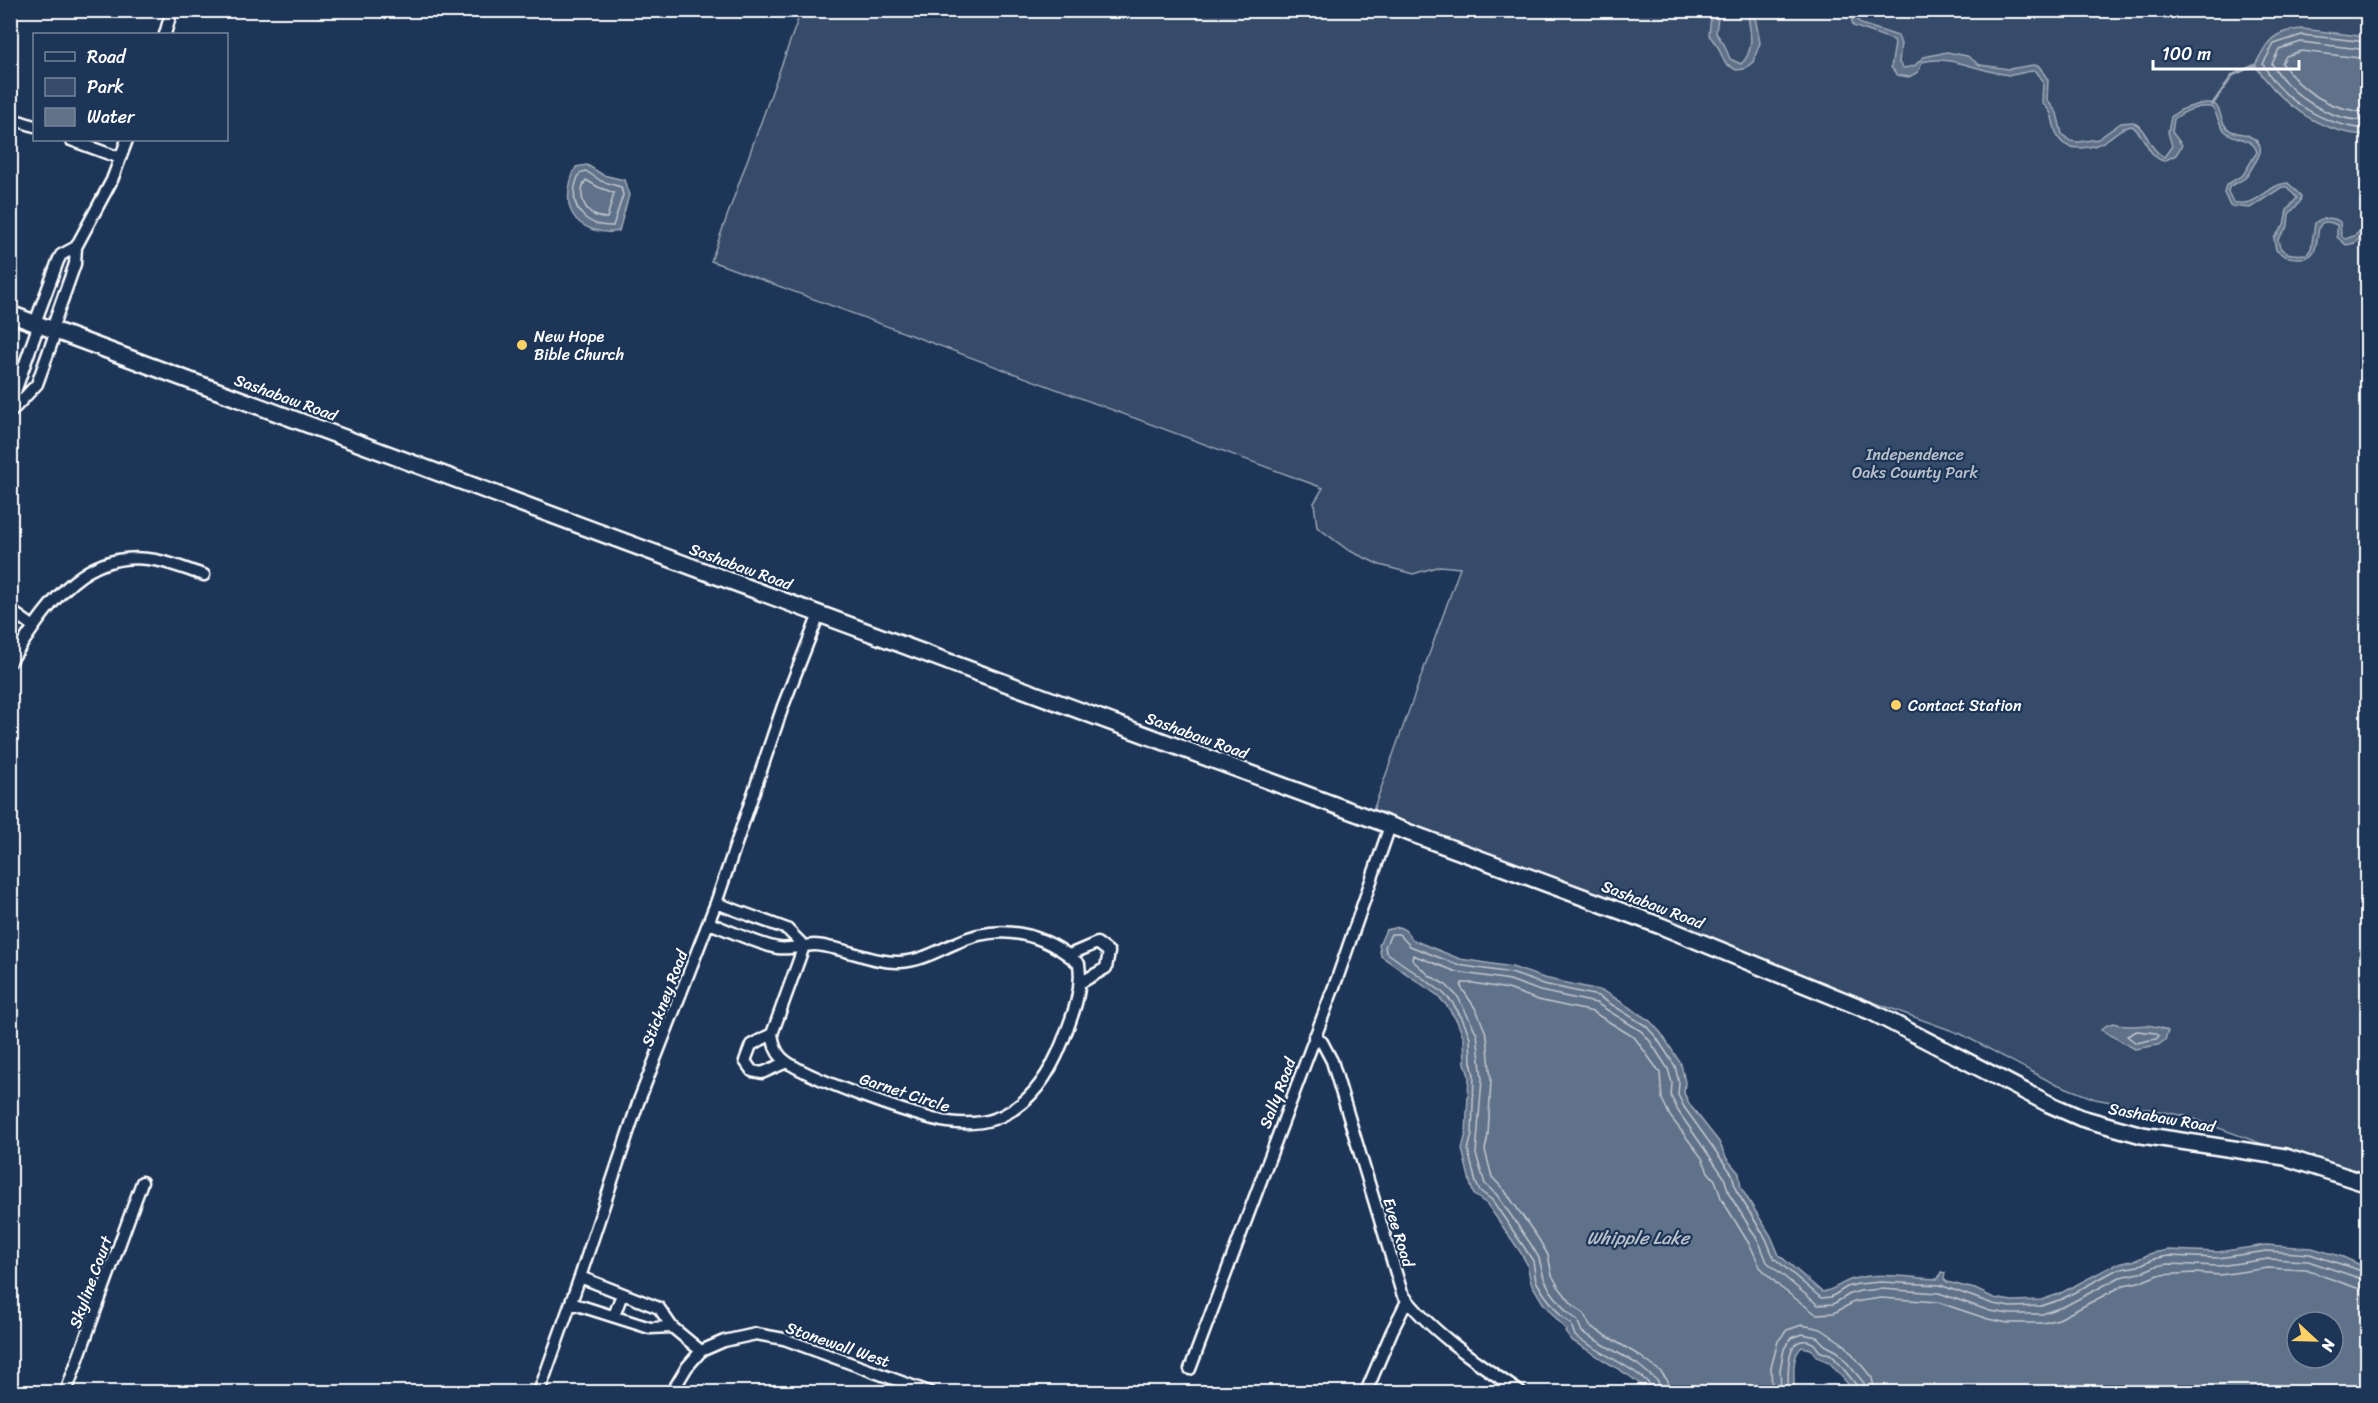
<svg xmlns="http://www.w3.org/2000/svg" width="2378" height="1403" viewBox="0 0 2378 1403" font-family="Sriracha,sans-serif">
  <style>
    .green { fill: #364b69; stroke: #9aa5b4; stroke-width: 1.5 }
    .water { fill: #617289; stroke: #a0aab8; stroke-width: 1.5; fill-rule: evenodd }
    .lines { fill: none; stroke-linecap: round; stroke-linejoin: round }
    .shore { stroke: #c0c7d0; stroke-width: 1.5 }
    .stream { stroke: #a0aab8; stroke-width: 3 }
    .street-casing { stroke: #fff; stroke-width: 15 }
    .secondary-casing { stroke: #fff; stroke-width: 20 }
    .street { stroke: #1d3557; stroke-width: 10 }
    .secondary { stroke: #1d3557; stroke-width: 15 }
    .poi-dot { fill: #ffd166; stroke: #1d3557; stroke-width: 2 }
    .labels { text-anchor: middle; stroke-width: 4.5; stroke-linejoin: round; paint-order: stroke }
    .poi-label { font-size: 16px; fill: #fff; stroke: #1d3557; text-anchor: start }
    .street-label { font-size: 16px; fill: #fff; stroke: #1d3557 }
    .park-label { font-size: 16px; fill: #b9c0ca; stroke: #1d3557 }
    .water-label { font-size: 18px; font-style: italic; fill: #b8c0ca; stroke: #1d3557 }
  </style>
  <rect width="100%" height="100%" fill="#1d3557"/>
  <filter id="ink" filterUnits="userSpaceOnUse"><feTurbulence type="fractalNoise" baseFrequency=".0167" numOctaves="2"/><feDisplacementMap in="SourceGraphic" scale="12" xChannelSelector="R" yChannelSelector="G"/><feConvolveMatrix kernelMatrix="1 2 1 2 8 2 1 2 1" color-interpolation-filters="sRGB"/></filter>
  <g filter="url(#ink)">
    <!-- green -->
    <path class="green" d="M801,11H2367V1182L2186,1116L2095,1099L2049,1081L1961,1034L1370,819L1460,568L1440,566L1413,574L1380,565L1348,550L1317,527L1314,503L1323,488L711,261Z"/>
    <!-- water -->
    <path class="water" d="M1704,11H1716L1718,17L1716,33L1724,44L1730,59L1741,64C1756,51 1750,28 1747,11H1754L1760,43L1753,62L1744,69L1736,70L1725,63L1718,47L1709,35L1711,17L1708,12Z
      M1850,11H1857L1856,18L1861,24L1898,36L1901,44L1899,63L1904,68L1914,66L1924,57L1947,52L1967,56L1980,65L2009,69L2033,65L2039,66L2048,80L2047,100L2057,113L2062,134L2070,141L2079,142L2098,139L2121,123L2133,122C2148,130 2149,150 2164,157L2172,146L2168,132L2171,117C2179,109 2186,108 2196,105C2229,96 2213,120 2231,131C2237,134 2244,133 2249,136C2267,144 2260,155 2253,166C2250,170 2249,175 2245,178C2240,182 2234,183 2229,187L2228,192L2233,202C2258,209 2266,184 2288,183L2301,196L2300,202L2289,214L2288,226L2278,239C2279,256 2294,255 2307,254L2311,249L2315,223C2322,218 2333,216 2340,222L2341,235L2345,239L2354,236L2367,225V230L2355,243L2346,245L2337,237V225C2303,209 2332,259 2299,258C2289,258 2284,257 2276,250L2274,238L2284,225L2287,210L2297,198L2287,187H2282L2250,208L2230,206L2224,193L2226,185L2243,175L2257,152C2252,136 2235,141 2225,131C2219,125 2217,115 2213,108C2201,104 2184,111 2174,119L2172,132L2182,145L2176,155L2164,161C2147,157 2146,135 2132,126C2121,127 2117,133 2108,139C2096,148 2070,153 2060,140C2054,133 2054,122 2051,114C2049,109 2045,106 2042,103L2043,81L2036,71C2027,70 2018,75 2009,75C1979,72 1952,54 1922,62L1918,72L1909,77L1897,75L1891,67L1895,44L1894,40L1853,26Z
      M2302,29L2367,37V135C2319,133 2281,104 2255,65C2269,40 2271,32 2302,29Z
      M587,165L603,175L624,180L629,195L619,231C603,235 580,229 572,213C565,200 570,179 576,167Z
      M1399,927L1405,930L1413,940L1460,959L1512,967L1544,978L1599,990L1609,994L1650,1021L1661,1033L1681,1064L1685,1082L1684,1093L1690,1105L1719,1142L1727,1159L1739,1173L1741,1188L1771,1236L1779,1255L1822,1292C1834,1291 1844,1280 1857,1278C1883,1272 1911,1278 1938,1279L1941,1272L1945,1273L1944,1279L1947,1282L1975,1289L1994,1298L2012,1301L2041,1300L2059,1294L2114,1265L2136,1260L2152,1253L2169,1250L2218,1252L2266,1245L2312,1248L2343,1257L2367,1268V1392H1855L1829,1362L1817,1357L1811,1349L1802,1347C1790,1357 1795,1378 1794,1392H1651L1628,1375L1571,1340L1565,1332L1567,1331L1543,1303L1531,1283L1527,1264L1519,1250L1487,1204L1474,1195L1471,1186L1462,1149L1466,1133L1469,1076L1465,1063L1464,1039L1457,1021L1447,1006L1437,995L1381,956L1379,945L1386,930ZM2297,1322H2333V1358H2297Z
      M2114,1023C2132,1031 2146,1019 2168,1031L2165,1040L2158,1045L2135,1049L2101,1030L2107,1025Z"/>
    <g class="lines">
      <!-- shore -->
      <path class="shore" d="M2368,42L2302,35L2274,44L2263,64C2283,102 2326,126 2368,129
        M2368,50L2301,42L2279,49L2272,64C2292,97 2328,120 2368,121
        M2368,59L2301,51L2286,56L2282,63C2301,92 2333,111 2368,112
        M586,171L601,181L621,187L623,195L613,226C581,227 565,201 580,173Z
        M586,180L598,187L614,193L607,218C587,219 575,196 586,180Z
        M2137,1031L2156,1033L2159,1036L2156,1039L2136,1043L2127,1036Z
        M1654,1392C1652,1376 1591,1348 1575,1336L1571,1324L1561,1316L1544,1294L1536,1281L1533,1261L1524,1247L1492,1200L1480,1191L1476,1183L1468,1150L1472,1134L1474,1075L1471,1062L1470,1037L1462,1018L1452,1002L1441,991L1386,952L1385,947L1391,934H1399L1410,946L1458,965L1511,973L1543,984L1598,996L1646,1026L1656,1037L1675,1066L1679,1083L1678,1095L1684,1107L1732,1174L1736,1190L1766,1239L1774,1258L1821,1298L1831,1297L1847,1287L1858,1284L1881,1282L1940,1285L1993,1304L2011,1307L2041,1306L2062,1299L2116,1270L2138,1266L2153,1259L2168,1256L2218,1258L2267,1251L2310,1254L2368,1273
        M1661,1392L1658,1381L1637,1364L1582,1332L1577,1320L1566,1311L1550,1290L1544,1278L1539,1258L1530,1243L1497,1195L1485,1184L1476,1154L1482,1079L1477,1034L1458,997L1446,985L1430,976L1412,960L1413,955L1457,972L1510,980L1540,991L1596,1003L1641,1031L1650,1041L1668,1069L1672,1083L1671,1096L1678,1111L1724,1177L1729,1194L1759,1242L1767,1262L1818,1305L1833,1304L1850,1294L1860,1291L1881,1289L1939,1293L1990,1311L2010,1314H2042L2065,1306L2120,1277L2140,1273L2156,1266L2168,1264L2219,1266L2268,1259L2308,1261L2368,1281
        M1670,1392L1668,1381L1661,1372L1640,1356L1590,1326L1584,1314L1572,1304L1558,1286L1552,1275L1548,1255L1538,1238L1505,1191L1492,1177L1485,1150L1488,1135L1491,1080L1487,1036L1477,1011L1461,987L1462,983H1473L1508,989L1538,1000L1593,1012L1635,1038L1660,1073L1662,1099L1670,1116L1702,1158L1708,1172L1715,1180L1721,1198L1751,1247L1760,1267L1780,1287L1816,1314L1834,1313L1854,1302L1881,1298L1937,1302L1988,1319L2008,1323H2043L2059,1319L2124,1285L2143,1281L2158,1275L2195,1273L2220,1275L2268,1268L2306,1270L2357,1288L2368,1290
        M1772,1392L1771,1368L1778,1341L1787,1330L1802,1325L1821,1329L1845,1345L1872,1378L1875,1392
        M1781,1392L1780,1370L1784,1349L1791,1338L1802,1334L1817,1337L1825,1345L1838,1352L1864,1383L1866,1392
        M1788,1392C1789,1378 1783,1333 1811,1342C1817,1344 1816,1349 1821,1352C1823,1353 1827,1353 1830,1354C1835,1357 1852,1380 1857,1386L1859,1392"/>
      <!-- stream -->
      <path class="stream" d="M2212,105L2233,75L2255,65"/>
      <defs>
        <path id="street" d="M165,34L172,10
          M10,118L34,126
          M71,140L120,158
          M35,323L58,261L61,255L76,247
          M52,329L75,264L76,247L112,180L127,140
          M10,406L39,324
          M10,413L37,384L56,331
          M10,610L34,627
          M10,662C46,609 81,547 155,560C172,563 188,570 204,575
          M716,903L787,929L804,946
          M709,923C728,930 760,945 778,948C789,950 803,945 815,945C821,945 827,947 833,948C855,952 877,963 900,962C921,961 937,951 956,943C999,923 1044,932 1079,964C1083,992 1072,1017 1062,1043C1049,1076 1029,1107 994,1119C979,1124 963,1124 948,1122C921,1119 800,1076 782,1058C775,1051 774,1044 772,1034L804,946
          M1069,955L1097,943L1109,952L1106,968L1080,983
          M772,1034L751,1045L745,1061L752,1071L762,1073L787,1062
          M1314,1037L1322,1042L1332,1061L1402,1293C1430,1332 1481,1365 1520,1392
          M580,1277L659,1308L672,1327L701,1351
          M571,1303L650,1328L672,1327
          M614,1316L622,1294
          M1190,1369L1338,976L1390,826
          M66,1392L142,1182
          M539,1392L580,1277L638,1103L716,903L783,706L819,614
          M672,1392L687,1367L701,1351L724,1341L756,1334L784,1339L929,1392
          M1366,1392L1392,1331L1407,1301"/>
        <path id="secondary" d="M10,314L1661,926L1872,1012L2049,1104L2081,1118L2142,1135L2285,1157L2368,1184"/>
      </defs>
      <!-- street casing -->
      <use href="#street" class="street-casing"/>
      <!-- secondary casing -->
      <use href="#secondary" class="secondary-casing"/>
      <!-- street -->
      <use href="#street" class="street"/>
      <!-- secondary -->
      <use href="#secondary" class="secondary"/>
    </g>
  </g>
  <!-- markers -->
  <g class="poi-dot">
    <circle cx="522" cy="345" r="6"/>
    <circle cx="1896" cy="705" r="6"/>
  </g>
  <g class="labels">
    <!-- poi labels -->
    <g class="poi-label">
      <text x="534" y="342">New Hope<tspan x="534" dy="18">Bible Church</tspan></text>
      <text x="1908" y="711">Contact Station</text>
    </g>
    <!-- street labels -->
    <g class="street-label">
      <text transform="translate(286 397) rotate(20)" y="6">Sashabaw Road</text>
      <text transform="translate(741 566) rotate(20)" y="6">Sashabaw Road</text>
      <text transform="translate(1197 735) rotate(20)" y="6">Sashabaw Road</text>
      <text transform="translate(1653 904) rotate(21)" y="6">Sashabaw Road</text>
      <text transform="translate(664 998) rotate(-69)" y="6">Stickney Road</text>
      <text transform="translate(905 1092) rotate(18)" y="6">Garnet Circle</text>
      <text transform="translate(1277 1093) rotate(-69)" y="6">Sally Road</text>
      <text transform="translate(2162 1117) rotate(10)" y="6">Sashabaw Road</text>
      <text transform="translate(1399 1232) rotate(73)" y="6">Evee Road</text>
      <text transform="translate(90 1282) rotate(-70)" y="6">Skyline Court</text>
      <text transform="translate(838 1344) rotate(19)" y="6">Stonewall West</text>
    </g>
    <!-- park labels -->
    <g class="park-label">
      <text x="1915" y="460">Independence<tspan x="1915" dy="18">Oaks County Park</tspan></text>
    </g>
    <!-- water labels -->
    <g class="water-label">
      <text x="1638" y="1244">Whipple Lake</text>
    </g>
  </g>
  <!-- margin -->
  <rect width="2378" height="1403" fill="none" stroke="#1d3557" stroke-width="36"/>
  <rect x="18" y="18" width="2342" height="1367" fill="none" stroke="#fff" stroke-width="2" filter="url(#ink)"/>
  <!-- legend -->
  <rect x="33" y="33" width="195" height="108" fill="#1d3557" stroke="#77869a" stroke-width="1.5"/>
  <rect x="45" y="52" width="30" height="9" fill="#1d3557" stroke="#77869a" stroke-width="1.5"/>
  <text x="87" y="63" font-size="18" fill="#ffffff">Road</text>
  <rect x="45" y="78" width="30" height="18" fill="#364b69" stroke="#77869a" stroke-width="1.5"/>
  <text x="87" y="93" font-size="18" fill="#ffffff">Park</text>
  <rect x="45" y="108" width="30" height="18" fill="#617289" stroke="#77869a" stroke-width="1.5"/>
  <text x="87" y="123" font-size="18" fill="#ffffff">Water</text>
  <!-- north arrow -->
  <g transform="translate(2315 1340) rotate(112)"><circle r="28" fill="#1d3557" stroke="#77869a" stroke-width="1.5"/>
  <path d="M0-4.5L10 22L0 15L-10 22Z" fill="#ffd166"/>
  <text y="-9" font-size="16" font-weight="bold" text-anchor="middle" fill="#ffffff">N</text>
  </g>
  <!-- scale -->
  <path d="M2153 60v9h146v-9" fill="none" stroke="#ffffff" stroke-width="3"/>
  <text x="2162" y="60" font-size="18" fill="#ffffff" stroke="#1d3557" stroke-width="4.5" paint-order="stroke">100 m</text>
</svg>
